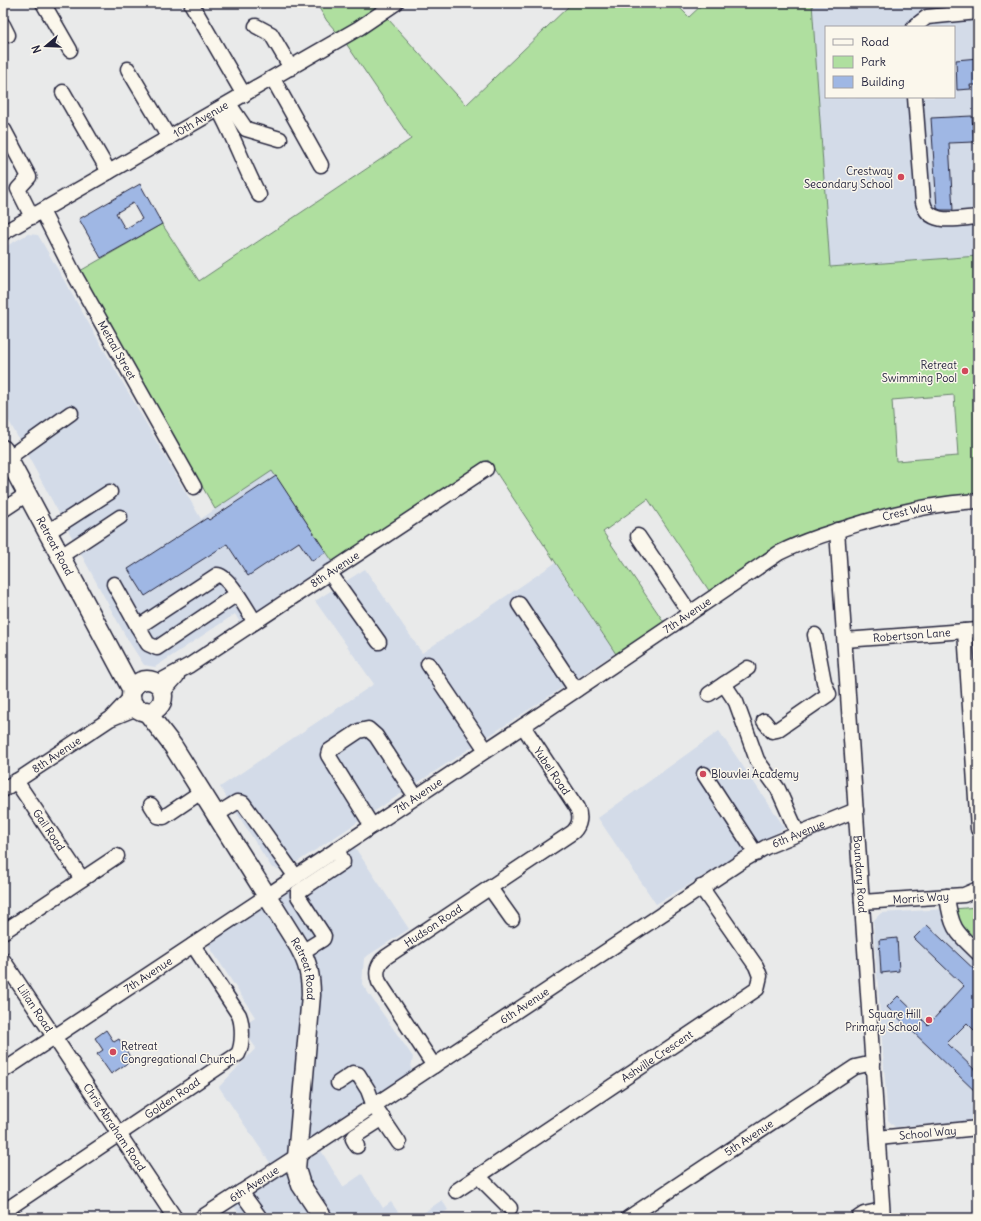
<svg xmlns="http://www.w3.org/2000/svg" width="981" height="1221" viewBox="0 0 981 1221" font-family="Delius,sans-serif">
  <style>
    .built { fill: #d3dbe8; fill-rule: evenodd }
    .green { fill: #afdf9f; stroke: #68806d; fill-rule: evenodd }
    .building { fill: #9fb7e4; stroke: #22223b; fill-rule: evenodd }
    .lines { fill: none; stroke-linecap: round; stroke-linejoin: round }
    .minor-casing { stroke: #22223b; stroke-width: 17 }
    .major-casing { stroke: #22223b; stroke-width: 21 }
    .minor { stroke: #fbf7ec; stroke-width: 14 }
    .major { stroke: #fbf7ec; stroke-width: 18 }
    .poi-dot { fill: #d1495b; stroke: #fbf7ec; stroke-width: 1.5 }
    .labels { text-anchor: middle; stroke-width: 3; stroke-linejoin: round; paint-order: stroke }
    .street-label { font-size: 11px; fill: #22223b; stroke: #fbf7ec }
    .poi-label { font-size: 11px; fill: #22223b; stroke: #fbf7ec; text-anchor: end }
  </style>
  <rect width="100%" height="100%" fill="#e9eaea"/>
  <filter id="ink" filterUnits="userSpaceOnUse"><feTurbulence type="fractalNoise" baseFrequency=".025" numOctaves="2"/><feDisplacementMap in="SourceGraphic" scale="8" xChannelSelector="R" yChannelSelector="G"/><feConvolveMatrix kernelMatrix="1 2 1 2 8 2 1 2 1" color-interpolation-filters="sRGB"/></filter>
  <g filter="url(#ink)">
    <!-- built -->
    <path class="built" d="M812,3H978V256L830,267ZM826,27H954V97H826Z
      M28,234L38,235L201,519L272,470L333,562L241,624L235,614L155,667L144,665L126,637L3,410V248Z
      M555,563L615,653L285,870L272,868L220,787L374,684L315,601L365,569L422,653Z
      M719,731L785,828L656,904L598,818Z
      M350,840L409,929L364,958L362,984L413,1057L411,1068L416,1078L317,1144L343,1187L362,1174L383,1208L391,1202L402,1218H242L230,1200L275,1170L219,1087L256,1048L249,1038V1021L255,1017L204,938Z
      M978,907V1120L895,1127L888,1120L873,921L881,913Z
      M442,1200L448,1210L435,1218H416Z"/>
    <!-- green -->
    <path class="green" d="M316,3H385L379,9L466,105L572,3H675L689,17L704,3H812L830,267L978,256V497L815,535L712,595L648,499L603,532L666,625L618,657L488,460L333,562L272,471L215,509L80,271L162,224L199,281L411,139L343,39L327,21ZM954,395L958,456L896,461L892,400Z
      M978,907V947L961,931L953,909Z"/>
    <!-- building -->
    <path class="building" d="M978,58V85H970L971,89L957,90L956,60Z
      M972,116L974,142L949,143L953,210H940L937,208L931,118Z
      M140,184L162,224L101,258L79,219ZM133,203L142,219L125,229L116,213Z
      M276,476L326,552L312,561L299,542L248,576L227,544L145,596L128,569L207,518L209,520Z
      M927,925L978,973V1034L967,1023L947,1043L978,1073V1094L887,1007L898,996L928,1025L964,986L914,938Z
      M897,938L899,971L881,973L879,940Z
      M106,1030L114,1042L119,1039L132,1060L111,1074L97,1054L103,1050L95,1038Z"/>
    <g class="lines">
      <defs>
        <g id="minor">
          <path d="M43,3L70,50"/>
          <path d="M192,5L244,95"/>
          <path d="M3,25L8,35"/>
          <path d="M256,26L271,34L291,68"/>
          <path d="M914,27L927,17L978,12"/>
          <path d="M128,69L169,138"/>
          <path d="M273,79L321,165"/>
          <path d="M63,92L109,172"/>
          <path d="M915,97L923,202C928,227 960,218 978,217"/>
          <path d="M229,104L246,129L280,139"/>
          <path d="M219,110C234,137 244,167 259,195"/>
          <path d="M4,130L29,177L18,189L32,217"/>
          <path id="s1" d="M42,211L73,272L194,487"/>
          <path id="s2" d="M3,233L359,28L396,3"/>
          <path d="M8,458L71,413"/>
          <path d="M3,510L27,494"/>
          <path id="s3" d="M837,530L883,1218"/>
          <path d="M48,532L110,492"/>
          <path d="M638,536L690,613"/>
          <path d="M61,556L120,517"/>
          <path d="M329,572L379,642"/>
          <path d="M114,584L138,627"/>
          <path d="M237,594L157,648L148,644L138,627L217,575C228,574 248,612 255,622"/>
          <path d="M519,604L576,690"/>
          <path d="M965,631L978,829"/>
          <path id="s4" d="M845,640L978,630"/>
          <path d="M428,664L486,750"/>
          <path id="s5" d="M157,683L190,665L486,469"/>
          <path d="M724,684L736,702L757,760L778,789L798,834"/>
          <path d="M162,693L177,676"/>
          <path d="M709,694L748,668"/>
          <path d="M113,716L131,697"/>
          <path d="M764,721L772,731L777,730L829,694L824,682L815,635"/>
          <path d="M704,774L756,854"/>
          <path id="s6" d="M16,781L82,879"/>
          <path id="s7" d="M3,790L110,719L137,708"/>
          <path d="M151,805L158,816L164,817L201,792"/>
          <path d="M216,815L237,802L243,803L296,877"/>
          <path d="M372,826L328,755L329,751L359,731L368,729L376,736L416,797"/>
          <path d="M490,888L512,919"/>
          <path d="M947,896C951,928 955,931 978,953"/>
          <path id="s8" d="M862,902L964,895L978,889"/>
          <path d="M3,932L117,856"/>
          <path d="M302,952L323,939L324,936L298,896V892L343,862L337,849"/>
          <path id="s9" d="M3,960L175,1218"/>
          <path id="s10" d="M434,1066L379,982C375,972 378,963 386,957L573,832C580,825 581,816 577,808L523,726"/>
          <path id="s11" d="M3,1071L523,726L779,553C807,539 835,531 865,522C902,511 939,503 978,501"/>
          <path d="M338,1083L353,1073L358,1074L368,1090L374,1106L399,1143"/>
          <path id="s12" d="M878,1138L978,1128"/>
          <path d="M357,1146L353,1139L355,1136L383,1118"/>
          <path d="M478,1176L510,1208"/>
          <path id="s13" d="M456,1191L757,989L760,976L756,966L701,887"/>
          <path d="M241,1192L260,1218"/>
          <path id="s14" d="M3,1212L238,1054C243,1045 243,1025 239,1015L193,945"/>
          <path id="s15" d="M201,1218L316,1144L742,861L766,847L856,810"/>
          <path id="s16" d="M628,1218L855,1067L873,1063"/>
          <path d="M858,1218L864,1214L882,1210"/>
        </g>
        <g id="major">
          <path id="s17" d="M3,449L132,690"/>
          <circle cx="147" cy="696" r="16"/>
          <path id="s18" d="M146,711L173,746L299,947C308,963 311,976 311,995L296,1169L301,1185L323,1218"/>
        </g>
      </defs>
      <!-- minor casing -->
      <use href="#minor" class="minor-casing"/>
      <!-- major casing -->
      <use href="#major" class="major-casing"/>
      <!-- minor -->
      <use href="#minor" class="minor"/>
      <!-- major -->
      <use href="#major" class="major"/>
    </g>
  </g>
  <!-- markers -->
  <g class="poi-dot">
    <circle cx="901" cy="177" r="4"/>
    <circle cx="965" cy="371" r="4"/>
    <circle cx="703" cy="774" r="4"/>
    <circle cx="929" cy="1020" r="4"/>
    <circle cx="113" cy="1052" r="4"/>
  </g>
  <g class="labels">
    <!-- street labels -->
    <g class="street-label">
      <text dy="4" stroke="none"><textPath href="#s2" startOffset="228">10th Avenue</textPath></text>
      <text dy="4" stroke="none"><textPath href="#s1" startOffset="158">Metaal Street</textPath></text>
      <text dy="4" stroke="none"><textPath href="#s11" startOffset="1068">Crest Way</textPath></text>
      <text dy="4" stroke="none"><textPath href="#s17" startOffset="110">Retreat Road</textPath></text>
      <text dy="4" stroke="none"><textPath href="#s5" startOffset="211">8th Avenue</textPath></text>
      <text dy="4" stroke="none"><textPath href="#s11" startOffset="822">7th Avenue</textPath></text>
      <text dy="4" stroke="none"><textPath href="#s4" startOffset="67">Robertson Lane</textPath></text>
      <text dy="4" stroke="none"><textPath href="#s7" startOffset="64">8th Avenue</textPath></text>
      <text transform="translate(552 771) rotate(56)" y="4">Yubel Road</text>
      <text dy="4" stroke="none"><textPath href="#s11" startOffset="498">7th Avenue</textPath></text>
      <text dy="4" stroke="none"><textPath href="#s6" startOffset="59">Gail Road</textPath></text>
      <text dy="4" stroke="none"><textPath href="#s15" startOffset="711">6th Avenue</textPath></text>
      <text dy="4" stroke="none"><textPath href="#s3" startOffset="345">Boundary Road</textPath></text>
      <text dy="4" stroke="none"><textPath href="#s8" startOffset="59">Morris Way</textPath></text>
      <text dy="4" stroke="none"><textPath href="#s10" startOffset="185">Hudson Road</textPath></text>
      <text dy="4" stroke="none"><textPath href="#s18" startOffset="304">Retreat Road</textPath></text>
      <text dy="4" stroke="none"><textPath href="#s11" startOffset="174">7th Avenue</textPath></text>
      <text dy="4" stroke="none"><textPath href="#s15" startOffset="387">6th Avenue</textPath></text>
      <text dy="4" stroke="none"><textPath href="#s9" startOffset="58">Lilian Road</textPath></text>
      <text dy="4" stroke="none"><textPath href="#s13" startOffset="242">Ashville Crescent</textPath></text>
      <text dy="4" stroke="none"><textPath href="#s14" startOffset="204">Golden Road</textPath></text>
      <text dy="4" stroke="none"><textPath href="#s9" startOffset="201">Chris Abraham Road</textPath></text>
      <text dy="4" stroke="none"><textPath href="#s12" startOffset="50">School Way</textPath></text>
      <text dy="4" stroke="none"><textPath href="#s16" startOffset="145">5th Avenue</textPath></text>
      <text dy="4" stroke="none"><textPath href="#s15" startOffset="63">6th Avenue</textPath></text>
    </g>
    <!-- poi labels -->
    <g class="poi-label">
      <text x="893" y="175">Crestway<tspan x="893" dy="13">Secondary School</tspan></text>
      <text x="957" y="369">Retreat<tspan x="957" dy="13">Swimming Pool</tspan></text>
      <text x="711" y="778" text-anchor="start">Blouvlei Academy</text>
      <text x="921" y="1018">Square Hill<tspan x="921" dy="13">Primary School</tspan></text>
      <text x="121" y="1050" text-anchor="start">Retreat<tspan x="121" dy="13">Congregational Church</tspan></text>
    </g>
  </g>
  <!-- margin -->
  <rect width="981" height="1221" fill="none" stroke="#fbf7ec" stroke-width="16"/>
  <rect x="8" y="8" width="965" height="1205" fill="none" stroke="#22223b" stroke-width="1.5" filter="url(#ink)"/>
  <!-- legend -->
  <rect x="825" y="26" width="130" height="72" fill="#fbf7ec" stroke="#a4a2a5"/>
  <rect x="833" y="39" width="20" height="6" fill="#fbf7ec" stroke="#a4a2a5"/>
  <text x="861" y="46" font-size="12" fill="#22223b">Road</text>
  <rect x="833" y="56" width="20" height="12" fill="#afdf9f" stroke="#a4a2a5"/>
  <text x="861" y="66" font-size="12" fill="#22223b">Park</text>
  <rect x="833" y="76" width="20" height="12" fill="#9fb7e4" stroke="#a4a2a5"/>
  <text x="861" y="86" font-size="12" fill="#22223b">Building</text>
  <!-- north arrow -->
  <g transform="translate(46 46) rotate(251)" stroke="#fbf7ec" stroke-width="3" paint-order="stroke">
  <path d="M0-3L7 15L0 10L-7 15Z" fill="#22223b"/>
  <text y="-6" font-size="11" font-weight="bold" text-anchor="middle" fill="#22223b">N</text>
  </g>
</svg>
